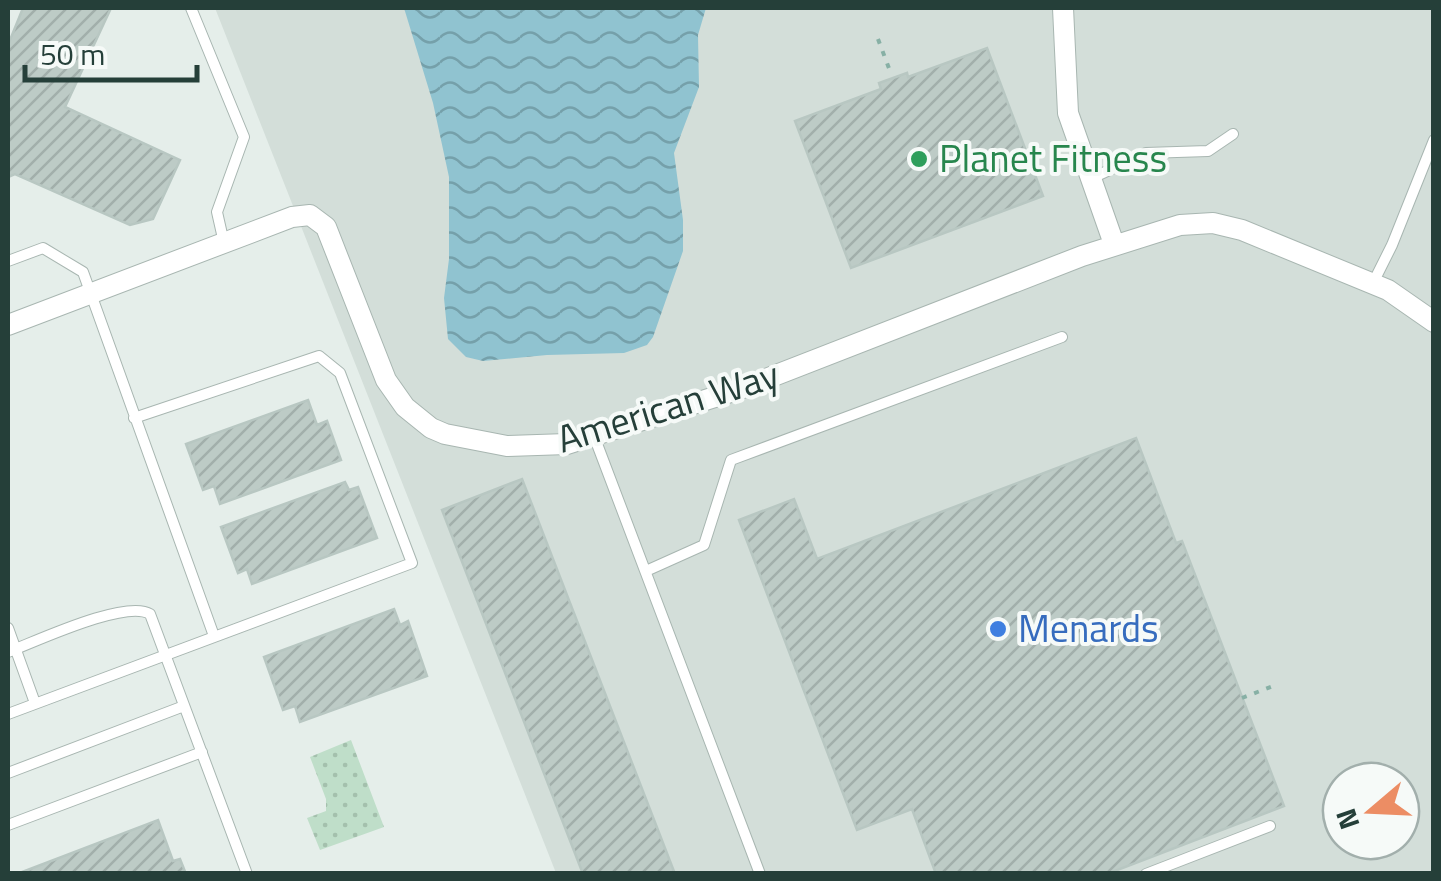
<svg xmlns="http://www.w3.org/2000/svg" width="1441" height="881" viewBox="0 0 1441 881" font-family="'Titillium Web',sans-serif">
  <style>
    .built { fill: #d3ded9; fill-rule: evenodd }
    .park { fill: url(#park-dots) }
    .water { fill: url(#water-waves) }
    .building { fill: url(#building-hatch); stroke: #b8c7c2; stroke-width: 2.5 }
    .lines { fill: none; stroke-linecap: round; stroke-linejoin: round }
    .lane-casing { stroke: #a8b6b1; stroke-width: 12 }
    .street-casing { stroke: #a8b6b1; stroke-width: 22 }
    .path { stroke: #87b0a5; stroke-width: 4; stroke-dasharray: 5 8; stroke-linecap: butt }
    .lane { stroke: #fff; stroke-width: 10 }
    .street { stroke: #fff; stroke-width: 20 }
    .leisure-dot { fill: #2e9e5b; stroke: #f6faf8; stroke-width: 4 }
    .shop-dot { fill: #3f7fe0; stroke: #f6faf8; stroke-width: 4 }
    .labels { text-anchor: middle; stroke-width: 8; stroke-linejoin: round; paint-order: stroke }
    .leisure-label { font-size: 38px; fill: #27864d; stroke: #f6faf8; text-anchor: start }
    .street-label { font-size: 38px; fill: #253f39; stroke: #f6faf8 }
    .shop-label { font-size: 38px; fill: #366cbe; stroke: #f6faf8; text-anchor: start }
  </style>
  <defs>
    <pattern id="park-dots" width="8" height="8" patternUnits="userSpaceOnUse" patternTransform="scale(2.5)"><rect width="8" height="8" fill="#bfdec9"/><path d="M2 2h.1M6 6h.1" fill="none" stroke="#a4c0ad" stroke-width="1.8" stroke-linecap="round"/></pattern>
    <pattern id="water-waves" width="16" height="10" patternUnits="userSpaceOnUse" patternTransform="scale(2.5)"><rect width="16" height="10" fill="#90c3d0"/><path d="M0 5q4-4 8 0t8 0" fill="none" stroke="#75a0aa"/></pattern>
    <pattern id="building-hatch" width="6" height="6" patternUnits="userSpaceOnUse" patternTransform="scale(2.5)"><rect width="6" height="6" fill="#bdcbc6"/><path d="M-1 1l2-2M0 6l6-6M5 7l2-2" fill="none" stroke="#a2afab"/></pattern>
  </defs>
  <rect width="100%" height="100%" fill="#e5eeea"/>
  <!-- built -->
  <path class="built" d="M215,8H1433V873H556ZM1341,781H1401V841H1341Z"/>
  <!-- park -->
  <path class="park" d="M351,740L384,827L320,850L307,818L326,811V799L310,757Z"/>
  <!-- water -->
  <path class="water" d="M404,8H706L698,35L699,87L674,153L683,220V251L653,337L647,345L624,353L547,355L483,361L466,357L448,339L444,298L449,259V177L433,103Z"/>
  <!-- building -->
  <path class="building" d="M23,8H111L65,107L180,160L153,219L130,225L15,174L8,177V45Z
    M987,48L1043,196L851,268L795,121L881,89L879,83L907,73L908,77Z
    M308,400L317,425L327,421L341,460L220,504L214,486L203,490L186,444Z
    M1136,438L1176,543L1182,541L1284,806L1107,874H936L912,809L857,830L739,520L794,499L817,559Z
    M522,479L675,874H583L442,510Z
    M345,482L349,490L358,487L377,538L252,584L247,569L238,573L221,527Z
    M394,609L400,625L408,621L427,676L300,722L295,706L283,710L264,657Z
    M158,820L173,861L180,859L186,874H17Z"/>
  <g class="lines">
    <defs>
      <path id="lane" d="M191,8L244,137L217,212L224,243
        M1090,179L1146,153L1208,151L1233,134
        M8,261L43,248L83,272L214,636
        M1373,283L1392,245L1434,140
        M594,436L760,874
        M646,571L704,545L731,460L1062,337
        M8,628L35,703
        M8,652C37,641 126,599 150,614L247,874
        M8,714L412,563L340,373L319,356L134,418
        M8,773L184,706
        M8,825L202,752
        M1146,874L1270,826"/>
      <path id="street" d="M1063,8L1068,113L1114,244
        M8,325L292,217L310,215L326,227L386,380L405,407L431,428L445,434L507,446L567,444L740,389L1082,256L1180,225L1213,223L1242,230L1388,290L1434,322"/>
    </defs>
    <!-- lane casing -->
    <use href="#lane" class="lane-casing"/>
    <!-- street casing -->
    <use href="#street" class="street-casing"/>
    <!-- path -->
    <path class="path" d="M878,39L890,71
      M1242,698L1273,686"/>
    <!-- lane -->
    <use href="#lane" class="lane"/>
    <!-- street -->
    <use href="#street" class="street"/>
  </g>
  <!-- markers -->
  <circle class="leisure-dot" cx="919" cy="159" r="10"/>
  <circle class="shop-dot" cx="998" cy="629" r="10"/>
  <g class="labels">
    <!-- leisure labels -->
    <g class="leisure-label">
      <text x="939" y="172">Planet Fitness</text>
    </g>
    <!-- street labels -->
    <g class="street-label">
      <text transform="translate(668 407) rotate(-17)" y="13">American Way</text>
    </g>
    <!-- shop labels -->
    <g class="shop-label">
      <text x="1018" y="642">Menards</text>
    </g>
  </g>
  <!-- border -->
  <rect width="1441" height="881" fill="none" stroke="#253f39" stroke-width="20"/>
  <!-- north arrow -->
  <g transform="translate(1371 811) rotate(251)"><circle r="48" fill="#f6faf8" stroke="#a2afac" stroke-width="2.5"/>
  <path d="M0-8L18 38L0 25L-18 38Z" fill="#ec8d64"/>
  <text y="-15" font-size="28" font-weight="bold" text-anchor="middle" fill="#253f39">N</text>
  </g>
  <!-- scale -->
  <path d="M25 65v15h172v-15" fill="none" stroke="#253f39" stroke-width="5"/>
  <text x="40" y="65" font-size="30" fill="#253f39" stroke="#f6faf8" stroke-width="8" paint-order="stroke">50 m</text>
</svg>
